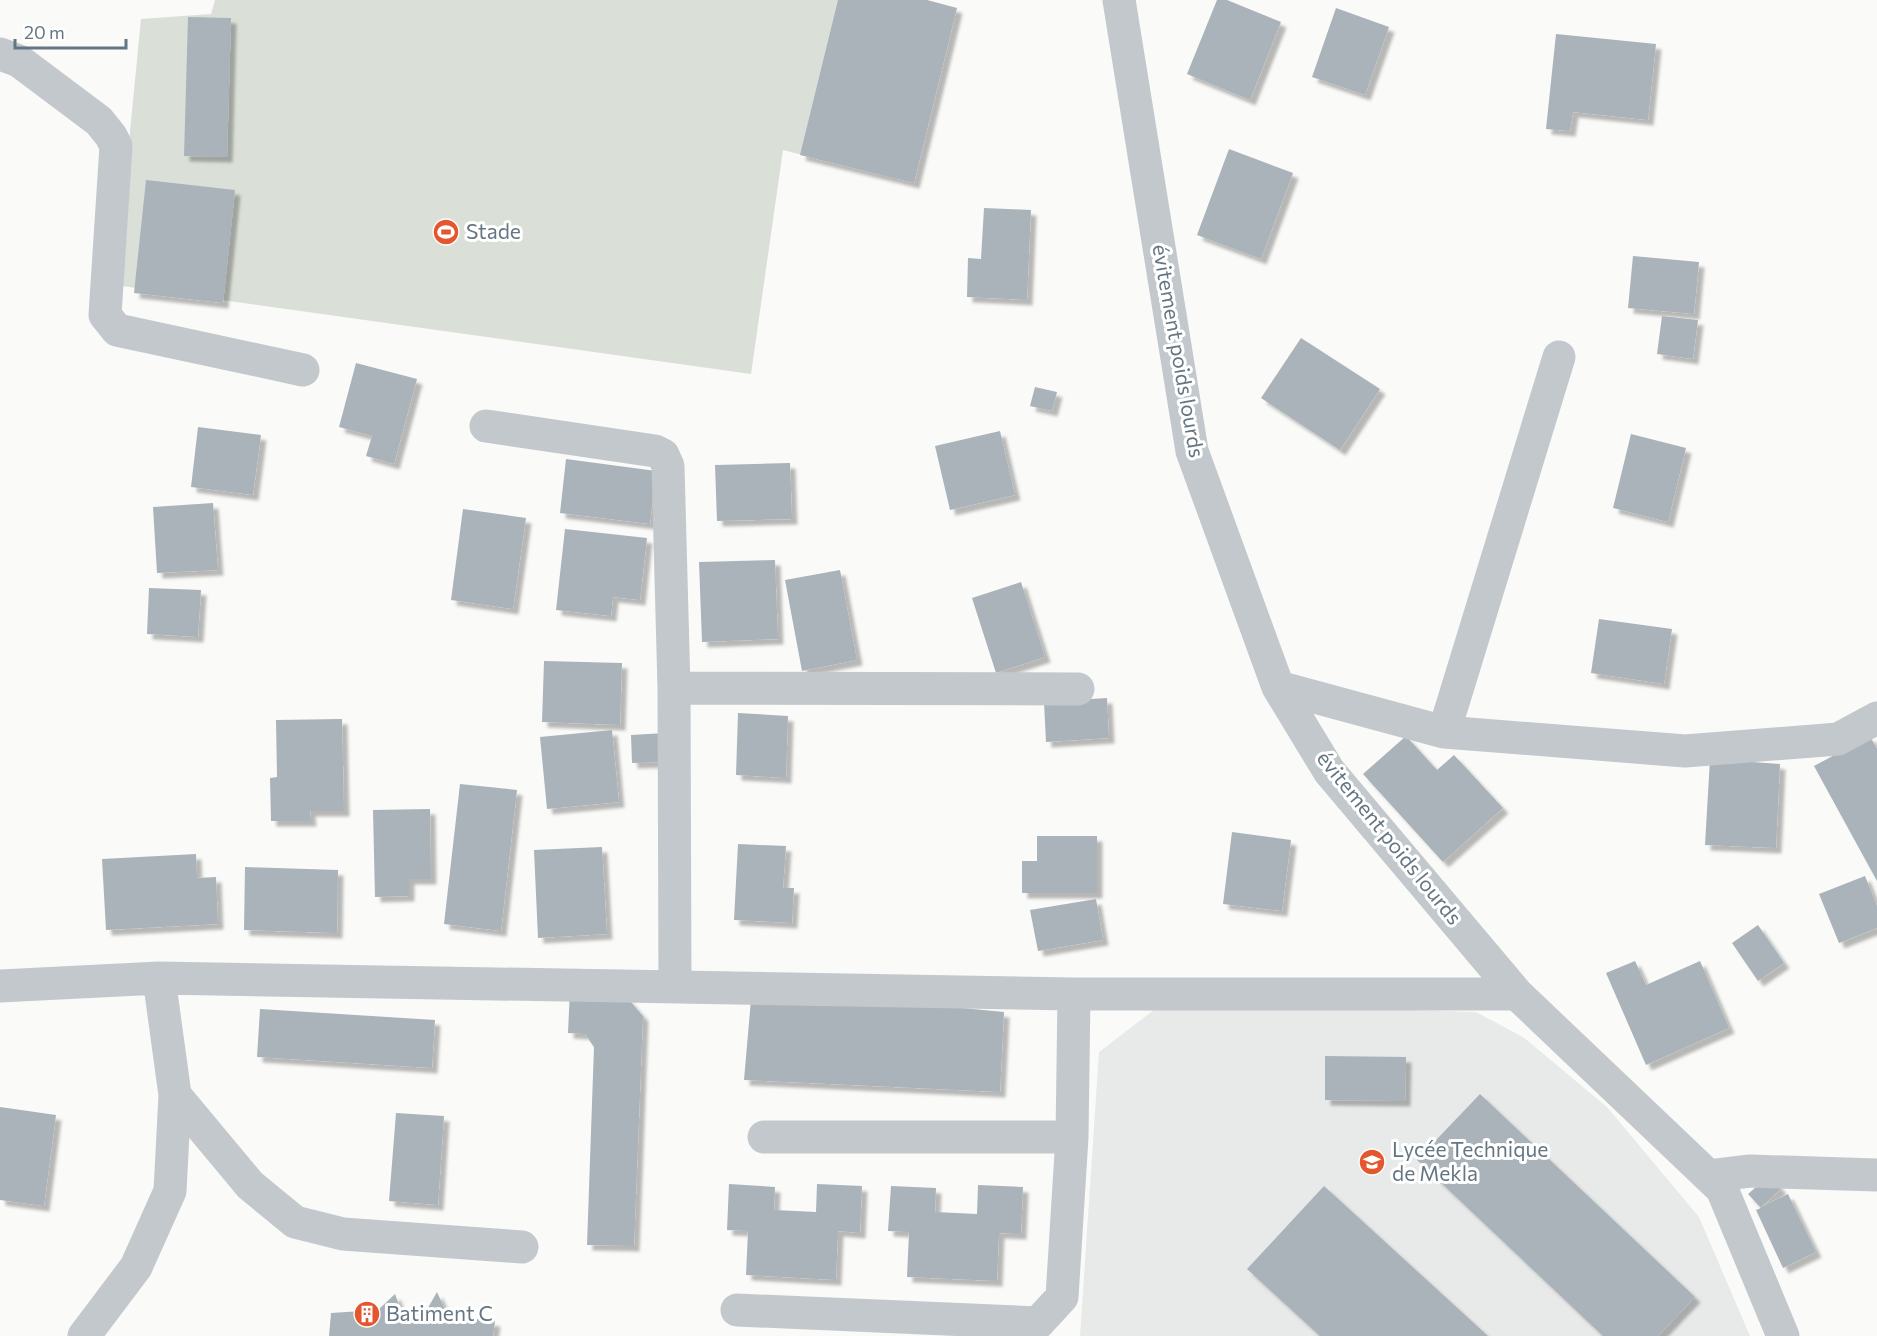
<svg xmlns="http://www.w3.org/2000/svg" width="1877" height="1336" viewBox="0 0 1877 1336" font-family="Commissioner,sans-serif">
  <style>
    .built { fill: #e8e9e9 }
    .green { fill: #dadfd7 }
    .building { fill: #aab3b9; filter: url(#shadow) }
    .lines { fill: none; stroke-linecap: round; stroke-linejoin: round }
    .minor { stroke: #c3c8cc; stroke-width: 33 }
    .labels { text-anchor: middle; stroke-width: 6; stroke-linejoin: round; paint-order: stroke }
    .poi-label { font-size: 21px; fill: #657683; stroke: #fff; text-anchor: start }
    .street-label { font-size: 21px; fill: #657683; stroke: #fff }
  </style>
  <defs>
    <filter id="shadow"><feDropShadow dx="5.5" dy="5.5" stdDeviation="1.5" flood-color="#0004"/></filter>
  </defs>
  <rect width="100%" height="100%" fill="#fafaf8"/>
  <!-- built -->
  <path class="built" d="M1163,1003L1476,1012L1523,1037L1607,1107L1699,1217L1750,1336H1080L1099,1052Z"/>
  <!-- green -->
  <path class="green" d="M215,0H892L934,9L897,179L783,150L751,374L115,285L141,19L211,14Z"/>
  <!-- building -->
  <path class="building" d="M838,0H927L957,8L914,183L800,155Z
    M1217,0H1227L1281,22L1250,100L1187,74Z
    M1336,8L1389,27L1365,95L1312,77Z
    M188,17L231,18L227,157L184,156Z
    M1556,34L1656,44L1648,120L1573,112L1570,131L1546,129Z
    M1229,149L1293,173L1261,259L1197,235Z
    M146,180L235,190L223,303L134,293Z
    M984,208L1031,210L1027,300L967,297L968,258L981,259Z
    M1633,256L1699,262L1694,314L1628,308Z
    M1662,316L1698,320L1693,359L1657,354Z
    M1301,338L1380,389L1340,450L1261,398Z
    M356,363L417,379L394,464L366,456L372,436L339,427Z
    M1035,387L1057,392L1052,411L1030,406Z
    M198,427L261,435L253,495L191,487Z
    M1000,431L1015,495L950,510L935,446Z
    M1631,434L1686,448L1668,522L1613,508Z
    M566,459L656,471L650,524L560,513Z
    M790,463L792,519L717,521L715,465Z
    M213,503L218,570L157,573L153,507Z
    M463,509L526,518L513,609L451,600Z
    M565,529L647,538L640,600L613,597L611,616L556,610Z
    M775,560L778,639L702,642L699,562Z
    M840,570L857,660L802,671L785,580Z
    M1021,582L1045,657L996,673L972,598Z
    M149,588L201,590L198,637L147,634Z
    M1599,619L1672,629L1664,684L1591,673Z
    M544,661L622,663L620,725L542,722Z
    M1107,698L1109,738L1046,742L1044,702Z
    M738,713L788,716L786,778L736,775Z
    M342,719L344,811H310L311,821H271L270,778L277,777L276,720Z
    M612,730L619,802L547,809L540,737Z
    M666,733L667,762L632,763L631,735Z
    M1406,736L1437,770L1454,755L1503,808L1443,862L1363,774Z
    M1870,736L1877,749V881L1814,766Z
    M1710,759L1780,764L1776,848L1705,845Z
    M460,784L517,790L501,931L444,924Z
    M430,809L431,879H409V896L375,897L373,810Z
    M1232,832L1291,840L1282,911L1223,904Z
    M1037,836H1097V893H1022V861H1037Z
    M738,844L786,846L783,888H794L792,923L734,920Z
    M602,847L607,934L538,938L534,850Z
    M196,854L197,878L216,877L218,924L106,930L102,859Z
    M245,867L338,870L337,933L244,930Z
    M1865,876L1877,906V928L1839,943L1819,894Z
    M1096,899L1103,940L1038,951L1030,910Z
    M1758,925L1784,963L1758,981L1732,943Z
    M1635,961L1646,985L1700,961L1729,1028L1646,1065L1606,973Z
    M752,988L1004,1012L1000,1092L744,1080Z
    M570,990L622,992L643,1016L634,1246L587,1245L594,1047L585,1034L568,1033Z
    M260,1009L435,1020L432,1068L257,1057Z
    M1325,1056L1406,1057L1405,1101L1325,1100Z
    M1480,1094L1695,1297L1658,1336H1603L1417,1160Z
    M0,1107L56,1115L44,1206L0,1200Z
    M396,1113L444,1116L438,1205L389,1201Z
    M1770,1175L1781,1189L1761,1207L1788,1194L1816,1252L1783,1268L1756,1210L1761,1208L1748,1194Z
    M729,1184L775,1187L774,1210L816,1212L817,1184L862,1186L860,1233L838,1231L836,1280L746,1275L748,1231L727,1230Z
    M978,1185L1023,1187L1021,1234L999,1233L997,1281L907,1277L909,1232L888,1231L891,1186L936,1188L935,1212L977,1214Z
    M1324,1186L1488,1336H1320L1247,1269Z
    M437,1292L448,1316L495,1321L493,1336H329L331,1313L378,1310L395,1294L403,1316L425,1313Z"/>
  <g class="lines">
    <!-- minor -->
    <path class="minor" d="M1119,0L1192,451L1278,687L1329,771L1517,994L1722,1189L1783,1336
      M0,54L19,61L99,121L111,136L116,146L105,315L117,330L303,370
      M486,426L655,451L663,455L668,466L674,688L675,987
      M1278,687L1444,732L1685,751L1838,739L1877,718
      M674,688L1078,689
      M1444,732L1559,357
      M159,978L175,1095L250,1185L295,1222L343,1234L522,1247
      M0,986L159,978L1074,994H1517
      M764,1137H1072
      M1709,1176L1750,1171L1877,1175
      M737,1310L1038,1323L1062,1297L1072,1137L1074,994
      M84,1336L136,1267L170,1191L175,1095"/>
  </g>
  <!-- icons -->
  <defs>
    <symbol id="stadium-disc" viewBox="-11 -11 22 22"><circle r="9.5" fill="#e4572e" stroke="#fff"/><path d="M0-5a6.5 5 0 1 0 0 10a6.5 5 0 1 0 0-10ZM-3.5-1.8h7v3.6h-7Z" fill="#fff"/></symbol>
    <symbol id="school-disc" viewBox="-11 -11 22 22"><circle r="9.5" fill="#e4572e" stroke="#fff"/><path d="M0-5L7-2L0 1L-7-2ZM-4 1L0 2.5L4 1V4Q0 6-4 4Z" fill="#fff"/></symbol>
    <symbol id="building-disc" viewBox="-11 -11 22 22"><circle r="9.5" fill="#e4572e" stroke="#fff"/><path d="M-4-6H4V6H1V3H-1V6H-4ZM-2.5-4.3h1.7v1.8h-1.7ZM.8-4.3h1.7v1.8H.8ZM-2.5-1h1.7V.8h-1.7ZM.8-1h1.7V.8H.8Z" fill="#fff"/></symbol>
  </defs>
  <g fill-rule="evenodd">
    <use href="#stadium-disc" x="431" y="217" width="30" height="30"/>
    <use href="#school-disc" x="1357" y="1147" width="30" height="30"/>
    <use href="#building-disc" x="352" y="1299" width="30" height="30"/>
  </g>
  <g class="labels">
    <!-- poi labels -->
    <g class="poi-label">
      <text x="466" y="239">Stade</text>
      <text x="1392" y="1157">Lycée Technique<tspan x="1392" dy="24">de Mekla</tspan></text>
      <text x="386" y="1321">Batiment C</text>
    </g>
    <!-- street labels -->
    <g class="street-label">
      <text transform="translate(1178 351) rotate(80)" y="7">évitement poids lourds</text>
      <text transform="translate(1389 838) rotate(51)" y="7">évitement poids lourds</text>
    </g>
  </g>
  <!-- scale -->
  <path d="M15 39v9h111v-9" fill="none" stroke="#657683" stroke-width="3"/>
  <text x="24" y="39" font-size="18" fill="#657683" stroke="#ffffff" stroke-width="4.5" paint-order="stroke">20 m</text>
</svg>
